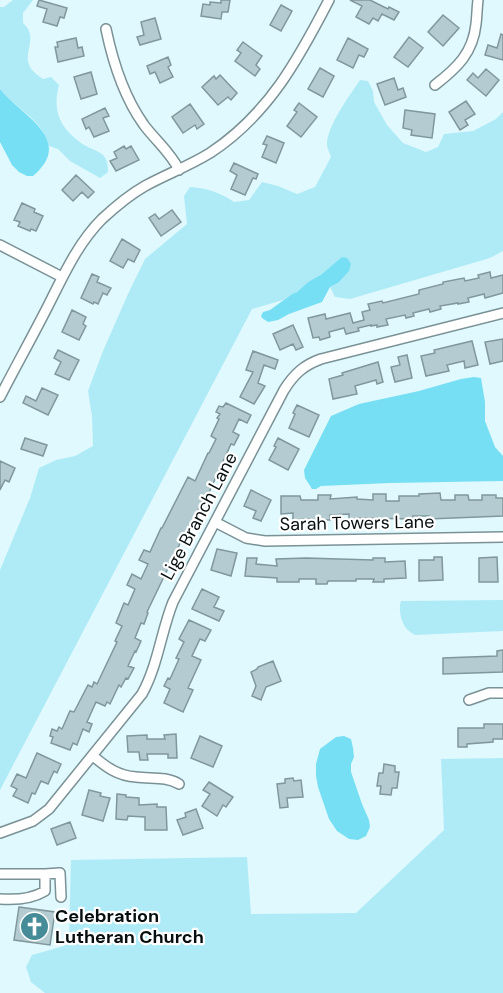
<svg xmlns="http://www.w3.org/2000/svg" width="503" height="993" viewBox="0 0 503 993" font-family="'DM Sans',sans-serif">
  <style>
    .green { fill: #afebf7 }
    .water { fill: #77dff3 }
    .building { fill: #b4ccd1; stroke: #80979c; stroke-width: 1.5 }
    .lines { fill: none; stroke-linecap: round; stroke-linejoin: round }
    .minor-casing { stroke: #7a9196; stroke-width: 12 }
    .minor { stroke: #fff; stroke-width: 9 }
    .labels { text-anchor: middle; stroke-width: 4.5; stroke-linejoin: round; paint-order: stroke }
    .street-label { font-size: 18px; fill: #060e10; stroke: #fff }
    .poi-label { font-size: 18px; font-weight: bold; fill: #060e10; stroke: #fff; text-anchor: start }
  </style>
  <rect width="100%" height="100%" fill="#e0f9fe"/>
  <!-- green -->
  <path class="green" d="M13,0H33L23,13V23C44,42 10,59 43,79L51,77L59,85C52,111 60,128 81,143C88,148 97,150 103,155C107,159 108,166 108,172L100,178L70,161L58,149L49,146C44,121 15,108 0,89V7H4Z
    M360,80L368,81L373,91L374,102L387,125L403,143L426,152L438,147L444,134L473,131L496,119L503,112V251L490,258L350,299L335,297L330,287L338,283L322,274L308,282L297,292L292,294L283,300L252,309L0,790V570L30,498L39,468L56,460L75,456L93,446L92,416L88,391L103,351L128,294L145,259L187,224L184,196L190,187C207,188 221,193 234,202L249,200L262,182L278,186L297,194L315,187L331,157C330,154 327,148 327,144C327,126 350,95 360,80Z
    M503,600V631L415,635C412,633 408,631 406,628C401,621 398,609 401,601Z
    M503,758V993H45L31,982L26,967L32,955L64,946L69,940L71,860L247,857L251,914L356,913L444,830L441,759Z"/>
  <!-- water -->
  <path class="water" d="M0,89C21,116 76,139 33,176H27L19,172L12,165L0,142Z
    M342,257L347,258L351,264L349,271L338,283L330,287L322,302L289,314L278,320L268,322L262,318L261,316L263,312L270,310L292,294L297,292L308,282L322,274Z
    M474,377L481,378L485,402V421L495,447L503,456V481L390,483L321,486L316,489H312L305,478L304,470L331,416L359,404L419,391L461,379Z
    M344,736L351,739L353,748L354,757L351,764V772L362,804L369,820L370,827L366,836L358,840L349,839L337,831L329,819L318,787L316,776V764L320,749L336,737Z"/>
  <!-- building -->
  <path class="building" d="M39,0L67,8L64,18L60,17L57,26L43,22L47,9L37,6Z
    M221,0H230L228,12H222L221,19L201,16L203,4L210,5V2L221,3Z
    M350,0H370L388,9L389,7L399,12L394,20L382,14L378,21L373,18L369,24L356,17L362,6Z
    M281,5L292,11L281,31L270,25Z
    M443,15L459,28L443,46L428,32Z
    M155,18L161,39L140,45L137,37L144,35L141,22Z
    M501,34L503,35V60L485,55L488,45L497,48Z
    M409,37L423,48L408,67L394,57Z
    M76,38L78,48L82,47L84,56L58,62L55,47H58L57,42Z
    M348,38L368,49L364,57L359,55L353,68L337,60Z
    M243,42L262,56L256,65L260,69L255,76L235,61L241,53L237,50Z
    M168,57L171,65L168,67L173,77L160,83L155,72L150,74L147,66Z
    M320,68L334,76L323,97L308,89Z
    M486,69L499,80L486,96L467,80L473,73L478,78Z
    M91,72L97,94L81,99L74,77Z
    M220,75L237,93L231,100L228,97L218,105L202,87L214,76L216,79Z
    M394,78L398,90L403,88L406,97L385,105L377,84Z
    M466,101L475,114L465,120L468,125L460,130L449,112Z
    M299,103L317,117L301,137L287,126L297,112L294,110Z
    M190,104L204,124L197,129L195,125L183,133L172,117Z
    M105,108L109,116L103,118L109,131L94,137L89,127L86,129L82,119Z
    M405,110L435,114L432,138L411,135L412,130L403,128Z
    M267,136L284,143L276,163L262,157L267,145L263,144Z
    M124,146L126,149L131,146L139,160L116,171L110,161L117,158L114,152Z
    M234,163L258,174L256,179L253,178L245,195L231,189L237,175L230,171Z
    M76,175L94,192L88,198L82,192L73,201L62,190Z
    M22,203L35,209L34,212L43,216L36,231L31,229L30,231L18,226L20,222L14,220Z
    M172,210L181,222L161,236L149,218L155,214L159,219Z
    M122,239L140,250L134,262L128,259L123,268L110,261Z
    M490,272L491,278L503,275V293L485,298L484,294L468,298L469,302L458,304V303L440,306L441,309L430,312L429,309L413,313L414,316L406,318L405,315L386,319L388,325L377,327V325L371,326V325L358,328L359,331L346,334L344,328L329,332L330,337L320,340L319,337L313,338L308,318L325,314L326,319L350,313L353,323L364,320L362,312L370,310L368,304L382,301L383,303L419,294V290L443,284V282L464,278L465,281L479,278L478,275Z
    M92,274L99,277L97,282L111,288L107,295L103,293L98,304L94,302L93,304L81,298Z
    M72,310L86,317L83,324L86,326L79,340L62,332Z
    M293,325L303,347L296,350L293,344L280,350L273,334Z
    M503,339V361L490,364L485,342Z
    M472,341L478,365L465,368L464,361L447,365L449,371L426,376L421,356L435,353L434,350Z
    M58,350L79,360L69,380L55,374L61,362L54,358Z
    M253,351L278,360L275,369L264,365L258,383L265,386L254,404L240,397L253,372L246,370Z
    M407,355L412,378L395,382L391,367L400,365L398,357Z
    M378,362L383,382L377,384L376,380L355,386L357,394L333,399L329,379L343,375L342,373Z
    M42,388L58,395L48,415L23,403L26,396L36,401Z
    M226,403L251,415L247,423L239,419L233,432L239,435L234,445L231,444L206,499L203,498L192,525L190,524L185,533L147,612L148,613L144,624L141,623L135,638L141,641L136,652L135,651L128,666L134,668L128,679L126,678L121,687L119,685L110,704L107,702L105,706L96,702L87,722L92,724L89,732L83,729L77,745L73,743L70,750L51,743L53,737L50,736L52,729L57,731L59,727L62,729L70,711L74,712L88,685L92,687L94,682L97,684L117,642L115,641L122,626L116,623L124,603L128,605L135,589L127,585L132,574L141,579L148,564L139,560L144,550L150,552L161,528H162L188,477L195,481L208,453H209L216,439L211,436L219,419L217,418L220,414L216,412L219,406L223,407Z
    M297,405L319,415L309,437L289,428L295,414L293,413Z
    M25,438L47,445L43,456L21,449Z
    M278,438L299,449L288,470L269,460L276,447L274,446Z
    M0,461L15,468L9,482L5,480L0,490Z
    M251,490L271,500L261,521L253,518L256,511L244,506Z
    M440,493L441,500H455V495H468L469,500H482V495H496V498H503V516L429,519V516H413V519L358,518V520H349V514L330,515V520L301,519V521H293V513L281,514V496H300L301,500H318V495H331L330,499L357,497V499L373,500V494H386V501H399V496H419V494Z
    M217,549L237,553L231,576L211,570Z
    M434,557H442L443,580L419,581V560H434Z
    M497,557L498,582H479V558Z
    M247,558H257L256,564L277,566L276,559L306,558L373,560V558H385V562L405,561L406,578L384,579V582H373L374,579H356V581H328L327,584H316V579H299V582H277V578L245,576Z
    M202,589L219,597L214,607L224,611L219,621L192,609Z
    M189,620L211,630L205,641L200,639L192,656L201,660L188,688L193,690L183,712L164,703L170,689L164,686L168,678L170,679L179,659L176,658L184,642L179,639Z
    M503,650V672L443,674V658L497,656V651Z
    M273,661L281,681L266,687L261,700L252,696L256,686L251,672L257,669L258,667Z
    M484,724H503V739H493V742L467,744V747H458V728H484Z
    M176,734L177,758H168V754H147L148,760H140L139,752H128L127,736L147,735V739H165L164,735Z
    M200,736L222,746L213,767L191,758Z
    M37,753L61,764L57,773L54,771L48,784L41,781L35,794L32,793L28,803L13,796L17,789L11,786L17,774L26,778Z
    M384,764L395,766V772H399L397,788H392L391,795L380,794L381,786H377L379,773H383Z
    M293,778L294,781L301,780L303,797L287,798L288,807L280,808L277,784L285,783V779Z
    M209,782L233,797L226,807L223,805L217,816L202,806L210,794L203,790Z
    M89,790L101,793L100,796L110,798L103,821L82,815Z
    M117,794L126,795V797L139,798V805L157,804V807H166L167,830H145V817L128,816L127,820L116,819Z
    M196,809L203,828L183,835L177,820L186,817L185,813Z
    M70,822L76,838L57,845L51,829Z
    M19,907L55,912L50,945L14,940Z"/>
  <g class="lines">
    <defs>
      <path id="minor" d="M106,29C113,63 124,97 144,125C156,141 171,153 179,170
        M435,85C457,68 473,53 476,24C477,16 477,8 478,0
        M0,245L62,277
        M0,397C17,364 35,332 51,300C65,272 79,242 102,219C115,207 129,195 145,186C167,174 189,166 210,153C268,115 298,60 329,0
        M215,522L246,538L265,541L503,537
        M469,700L489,693H503
        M93,756C106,767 118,776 136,777C151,779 166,776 179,784
        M0,833L33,821L49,809L142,694C158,665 161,632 173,602L284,390C294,374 304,365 321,359L503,313
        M0,874H45V891C32,899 14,900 0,899
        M45,874L60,873L61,897"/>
    </defs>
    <!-- minor casing -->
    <use href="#minor" class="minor-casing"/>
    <!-- minor -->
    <use href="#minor" class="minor"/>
  </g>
  <!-- icons -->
  <defs>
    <symbol id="church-disc" viewBox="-11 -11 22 22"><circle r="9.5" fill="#468b98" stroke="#fff"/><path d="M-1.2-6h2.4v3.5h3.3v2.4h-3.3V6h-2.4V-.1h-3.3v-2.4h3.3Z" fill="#fff"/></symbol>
  </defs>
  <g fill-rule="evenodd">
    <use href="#church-disc" x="18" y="910" width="33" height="33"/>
  </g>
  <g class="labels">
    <!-- street labels -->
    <g class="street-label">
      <text transform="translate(199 516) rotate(-62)" y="6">Lige Branch Lane</text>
      <text transform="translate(357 523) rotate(-1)" y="6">Sarah Towers Lane</text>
    </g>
    <!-- poi labels -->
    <g class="poi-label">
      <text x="55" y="922">Celebration<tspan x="55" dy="21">Lutheran Church</tspan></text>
    </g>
  </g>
</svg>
